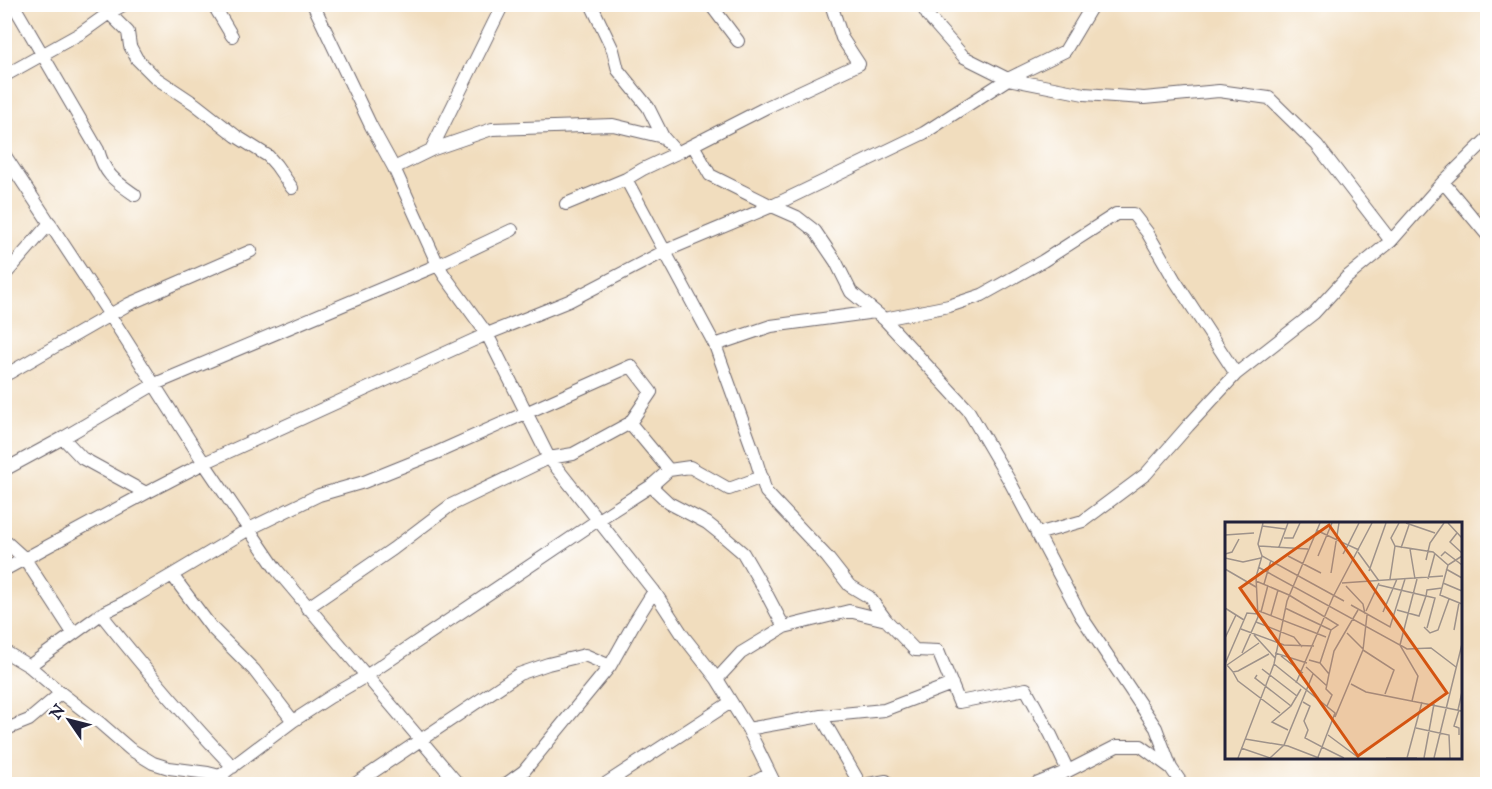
<svg xmlns="http://www.w3.org/2000/svg" width="1492" height="789" viewBox="0 0 1492 789" font-family="'IM FELL English',serif">
  <style>
    .lines { fill: none; stroke-linecap: round; stroke-linejoin: round }
    .minor-casing { stroke: #6a6369; stroke-width: 14 }
    .minor { stroke: #fff; stroke-width: 12 }
    .inset-road { fill: none; stroke: #9e928a; stroke-width: 1.5 }
    .view { fill: #d45411; fill-opacity: 0.15; stroke: #d45411; stroke-width: 3 }
    .inset-edge { fill: none; stroke: #22223b; stroke-width: 3 }
  </style>
  <rect width="100%" height="100%" fill="#fff"/>
  <filter id="ink" filterUnits="userSpaceOnUse"><feTurbulence type="fractalNoise" baseFrequency=".0167" numOctaves="2"/><feDisplacementMap in="SourceGraphic" scale="12" xChannelSelector="R" yChannelSelector="G"/><feConvolveMatrix kernelMatrix="1 2 1 2 8 2 1 2 1" color-interpolation-filters="sRGB"/></filter>
  <filter id="wash" filterUnits="userSpaceOnUse"><feTurbulence type="fractalNoise" baseFrequency=".008" numOctaves="4" result="noise"/><feDisplacementMap in="SourceGraphic" scale="24" xChannelSelector="R" yChannelSelector="G"/><feGaussianBlur stdDeviation="1.35" result="paint"/><feColorMatrix in="noise" values="0 0 0 0 0 0 0 0 0 0 0 0 0 0 0 0 0 1.4 0 .05"/><feComposite in="paint" operator="in"/></filter>
  <g filter="url(#wash)">
    <rect width="100%" height="100%" fill="#f1ddbe"/>
  </g>
  <g filter="url(#ink)">
    <g class="lines">
      <defs>
        <path id="minor" d="M13,4L98,150C105,175 115,181 135,195
          M105,4L109,13L128,32L130,46L137,59L156,78L195,104L236,136L268,156L276,165L292,188
          M213,4L232,36
          M313,4L371,126L394,168L438,265L444,275L487,334L549,458L654,591L684,637L717,679L748,729L775,784
          M591,4L613,50L618,70L648,107L663,137
          M710,4L738,41
          M921,4L928,16L964,57L1008,79L1065,51L1093,4
          M4,76L81,33L109,13L125,4
          M693,145L710,175L772,206L797,217L815,231L836,262L851,292L884,319L949,306L982,295L1043,261L1116,214H1133L1147,232L1174,279L1236,374
          M431,150L492,129L613,125L663,137L677,153
          M4,154L110,315L204,463L276,569L458,784
          M394,168L431,150L503,4
          M626,179L715,345L753,450L766,492L827,557L849,585L869,597L886,620
          M1443,182L1488,236
          M566,204L626,179L643,169L677,153L767,107L859,64L842,38L831,4
          M4,276L50,223
          M884,319L968,410L1009,480L1081,616L1156,728L1171,768
          M715,345L771,326L875,312
          M9,373L129,304L251,251
          M63,438L82,458L146,493
          M4,470L63,438L155,384L438,265L512,230
          M669,470L690,467L729,489L762,477
          M651,486L669,503L707,523L722,535L743,553L765,591L784,627L741,653L717,679
          M1037,534L1083,521L1146,474L1188,426L1236,374L1314,313L1346,278L1391,241L1443,182L1488,138
          M4,540L25,559L73,633
          M4,570L146,493L204,463L487,334L569,301L665,251L772,206L924,133L1008,79L1084,94L1144,98L1219,91L1269,98L1317,145L1391,241
          M172,575L211,627L254,670L293,721
          M101,614C143,667 186,718 233,767
          M784,627L849,611L886,620L915,650L938,651L959,702L1026,689L1051,735L1068,771
          M4,651L29,666L61,693L100,723L130,749L153,763L169,768L208,773L220,776L230,784
          M29,666L101,614L129,600L172,575L249,529L319,495L364,482L436,453L631,366L651,392L630,423
          M821,716L860,784
          M748,729L821,716L884,710L952,684
          M4,730L29,720L61,693
          M220,776L293,721L330,697L366,676L598,520L651,486L669,470L630,423L573,454L549,458L451,505L393,549L307,608
          M355,784L519,674L548,664L585,655L610,666
          M506,784L524,771L610,666L634,623L654,591
          M605,784L731,702
          M751,784L769,774
          M869,784L886,781L888,784
          M1036,784L1068,771L1117,746H1141L1171,768L1182,784"/>
      </defs>
      <!-- minor casing -->
      <use href="#minor" class="minor-casing"/>
      <!-- minor -->
      <use href="#minor" class="minor"/>
    </g>
  </g>
  <!-- overview -->
  <g transform="translate(1225 522)">
    <rect width="237" height="237" fill="#f1ddbe"/>
    <path class="inset-road" d="M38,1L33,22L37,34L119,79M174,1L166,16L170,24L208,30L223,43M181,1L210,11M223,1L237,16M37,4L60,7M91,8L123,23L118,32M232,11L225,20L237,31M0,13L29,11M59,16H68L75,1M34,24L83,27M54,25L63,1M176,26L184,3M185,27L190,57M134,28L123,23L134,1M133,30L154,59M63,34L96,51M93,34L107,1M216,34L220,30L237,43M237,34L223,43L215,73L237,82M0,36L18,40L36,36M201,38L205,21L219,1M33,45L175,123L193,154L187,179M0,47L31,65M221,47L237,56M0,48V32L7,30L14,17M144,49L161,1M106,51L114,1M165,57L170,24M192,57L175,123L182,127L206,126L231,145M203,57L210,31M31,59L64,73L113,103L106,108M117,61L218,54M218,61L237,69M39,62L46,38M154,63L201,74L202,68L217,66M121,64L138,82L140,92M126,83L165,105L180,57M0,86L19,98M60,86L106,108L95,141L84,138M172,88L194,94L201,74L210,76L202,106M34,89L101,115M141,89L154,61M36,90L43,63M158,90L172,57M46,93L53,68M142,93L138,128L169,148L160,172M31,100L69,115L77,125M199,105L205,111L213,108L224,77M16,107L59,123L89,124M229,108L234,81M122,111L138,127M29,113L50,136M0,116L11,93M17,131L33,95L31,55L37,34M50,131L82,141M56,134L78,151M95,141L104,152L101,167L107,173L102,184M0,142L22,91L33,92M49,142L110,191L97,225L80,216L83,208L79,199L85,184L78,180M2,143L8,150L13,149L44,132M2,143L34,121M81,145L102,164M37,147L72,174M8,150L13,159L55,191M104,152L109,129L133,88M32,153L30,156L66,184M71,161L108,75L147,1M126,162L141,170L237,189M233,188L237,170M234,188L229,204L234,206V213M110,195L138,128M191,206L224,213L225,236M63,208L47,200L66,184L76,167M103,213L134,236M20,217L63,224L94,236M16,226L45,236L59,223L88,152M93,235L97,225L119,236M13,236L49,142L62,79L95,1M161,236H192M182,236L197,180M199,236L209,182M209,236L237,122"/>
    <path class="view" d="M104,3L222,171L133,234L15,66Z"/>
    <rect width="237" height="237" class="inset-edge"/>
  </g>
  <!-- margin -->
  <rect width="1492" height="789" fill="none" stroke="#fff" stroke-width="24"/>
  <!-- north arrow -->
  <g transform="translate(69 720) rotate(305)" stroke="#ffffff" stroke-width="4.5" paint-order="stroke">
  <path d="M0-4.5L10 22L0 15L-10 22Z" fill="#22223b"/>
  <text y="-9" font-size="16" font-weight="bold" text-anchor="middle" fill="#22223b">N</text>
  </g>
</svg>
